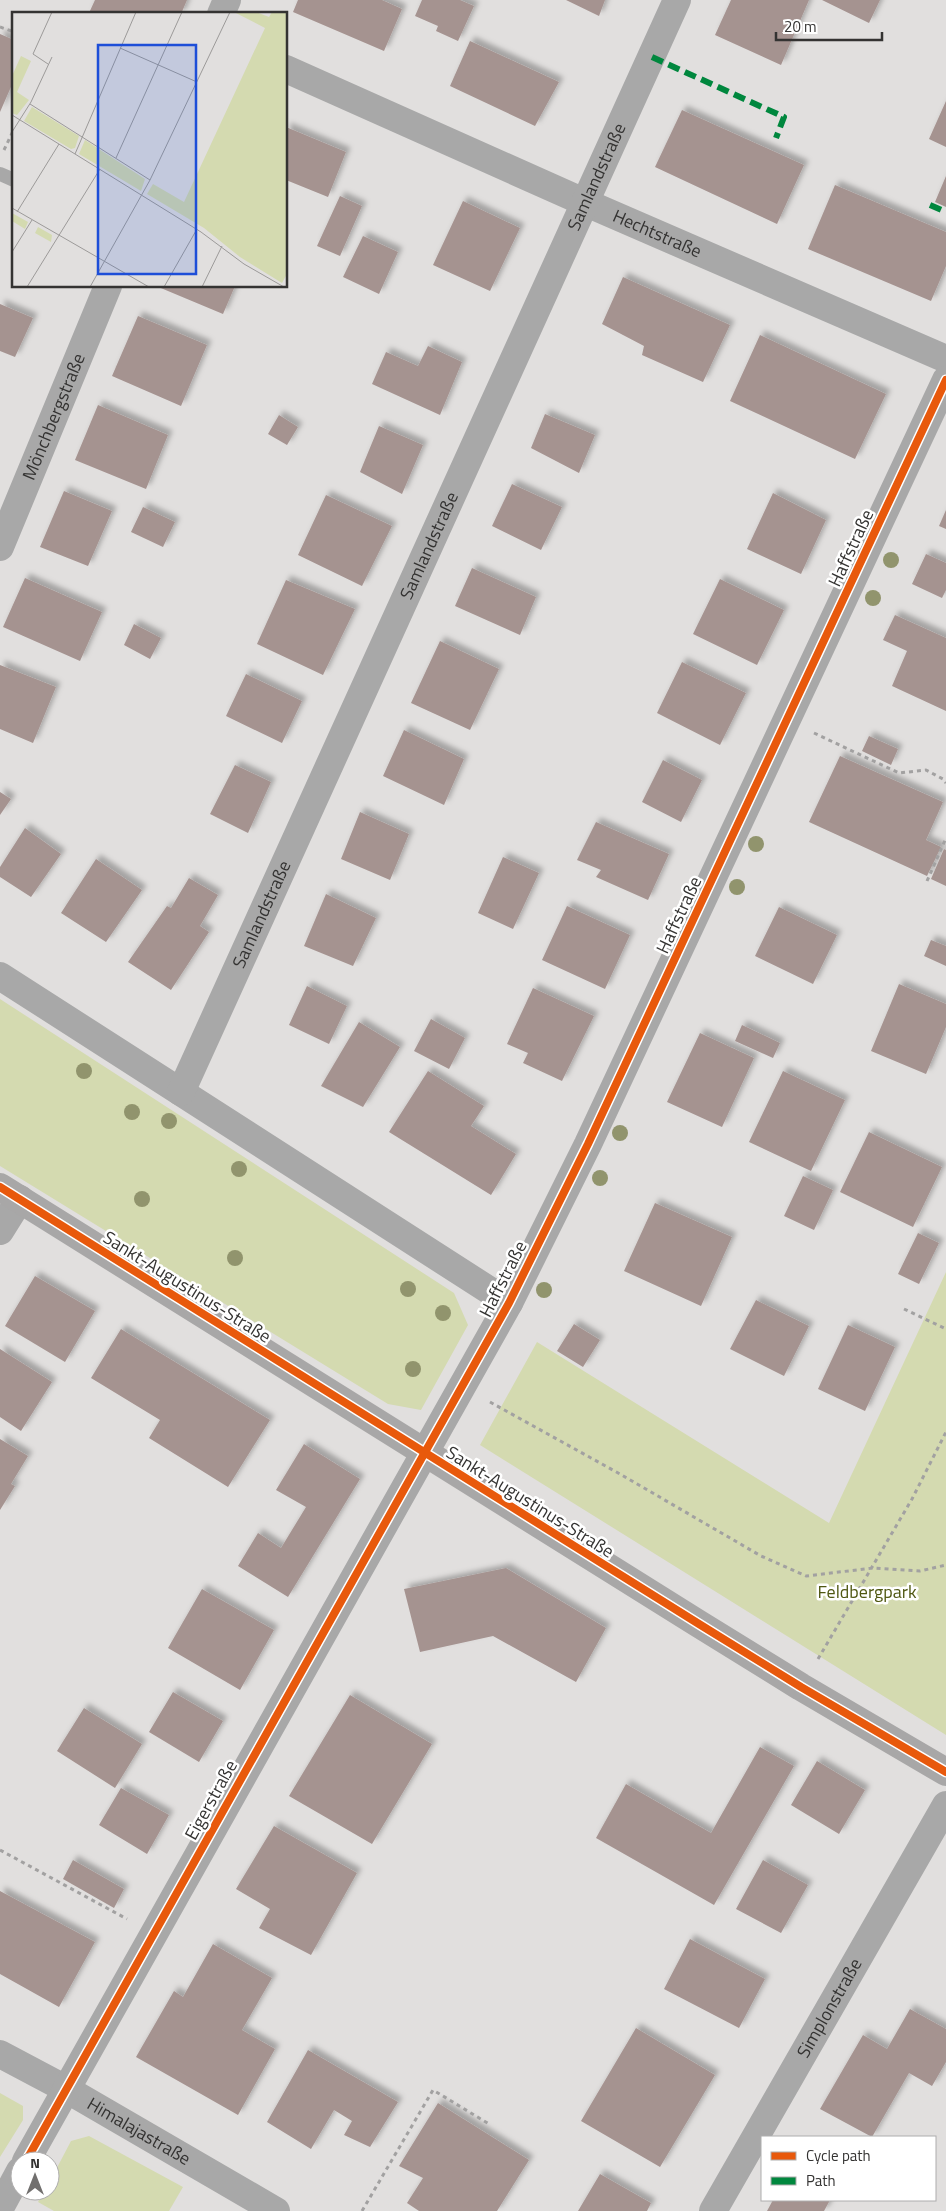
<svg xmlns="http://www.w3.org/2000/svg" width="946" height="2211" viewBox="0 0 946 2211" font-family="'Titillium Web',sans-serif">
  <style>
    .green { fill: #d4dab0 }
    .building { fill: #a59390; filter: url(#shadow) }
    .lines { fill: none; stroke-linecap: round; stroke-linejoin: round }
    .path { stroke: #a2a1a1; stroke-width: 3; stroke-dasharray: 4 4; stroke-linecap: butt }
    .lane { stroke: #a8a8a8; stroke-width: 14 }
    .street { stroke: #a8a8a8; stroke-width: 28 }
    .secondary { stroke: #a8a7a7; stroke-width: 28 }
    .quiet { stroke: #00873e; stroke-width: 6; stroke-dasharray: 12 6; stroke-linecap: butt }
    .cycleway-casing { stroke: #fff; stroke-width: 11 }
    .cycleway { stroke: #e8590c; stroke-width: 8 }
    .tree { fill: #91946d }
    .labels { text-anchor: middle; stroke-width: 5; stroke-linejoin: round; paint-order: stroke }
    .street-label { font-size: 18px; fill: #343332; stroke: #fff }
    .park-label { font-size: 18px; fill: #4f5711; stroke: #fff }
    .inset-road { fill: none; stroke: #9c9a99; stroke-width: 1 }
    .view { fill: #1d4ed8; fill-opacity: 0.15; stroke: #1d4ed8; stroke-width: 2.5 }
    .inset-edge { fill: none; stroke: #343332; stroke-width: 2.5 }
  </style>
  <defs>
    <filter id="shadow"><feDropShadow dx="4.5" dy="-4.5" stdDeviation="2.5" flood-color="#0004"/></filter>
  </defs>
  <rect width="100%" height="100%" fill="#e1dfde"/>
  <!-- green -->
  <path class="green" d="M0,999L454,1293L468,1325L421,1410L388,1404L0,1166Z
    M946,1272V1735L480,1445L537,1342L829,1523Z
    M0,2093L23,2106V2120L0,2157Z
    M89,2136L183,2187L169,2211H54L38,2202L44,2191H50V2181L71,2141Z"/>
  <!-- building -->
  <path class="building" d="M95,0H187L181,14H91L89,13Z
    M298,0H382L402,9L384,51L293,12Z
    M422,0H460L474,6L458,41L436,31L438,26L415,16Z
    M566,0H605L599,16Z
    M731,0H809L781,65L715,35Z
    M822,0H880L869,23Z
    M0,34L14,40V80L0,112Z
    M470,41L559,82L535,126L450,86Z
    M946,101V147L929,139Z
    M682,110L804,165L777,224L655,167Z
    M286,127L346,152L328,197L286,180Z
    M946,176V207L935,202Z
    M835,185L946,232V266L931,301L808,249Z
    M340,196L362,206L340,256L317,246Z
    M463,201L520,228L490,291L433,265Z
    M363,236L398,252L379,294L343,277Z
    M623,277L730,325L703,382L642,355L644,346L602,324Z
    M156,286H235L223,314Z
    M0,304L33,318L15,357L0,351Z
    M138,316L207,345L181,406L112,376Z
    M760,335L886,394L855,459L730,401Z
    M428,346L462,362L440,415L372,384L386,352L418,366Z
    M98,405L168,435L146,489L75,460Z
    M545,414L595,435L579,473L531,448Z
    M279,415L298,427L287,445L268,434Z
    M379,426L423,445L402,494L360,472Z
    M512,484L562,507L541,550L492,526Z
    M64,491L112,511L88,566L40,547Z
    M773,493L826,520L801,574L747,549Z
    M326,495L392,526L362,586L298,555Z
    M143,507L175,522L163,547L131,532Z
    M946,510V529L939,526Z
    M926,554L946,563V590L942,598L912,584Z
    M472,568L536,597L520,635L455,606Z
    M25,578L102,612L80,661L3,627Z
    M720,579L784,610L757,665L693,634Z
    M286,580L355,609L323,675L257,644Z
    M895,615L946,638V711L892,686L907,651L883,640Z
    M134,624L161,638L150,659L124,645Z
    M440,641L499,669L470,730L411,703Z
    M682,662L746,693L720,745L657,713Z
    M0,665L56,687L33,743L0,729Z
    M246,674L302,701L282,743L226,716Z
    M404,730L464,759L444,805L383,776Z
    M869,736L898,749L891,765L862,751Z
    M840,756L943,802L926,840L941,847L927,876L809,822Z
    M663,760L702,780L681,822L642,802Z
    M235,765L271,782L248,833L210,814Z
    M0,792L11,799L0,815Z
    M360,812L409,834L390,880L341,859Z
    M596,822L669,854L648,900L596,877L601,870L577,860Z
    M25,828L61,854L31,897L0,877V867Z
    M944,849L946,850V886L931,879Z
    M503,857L539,873L513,929L478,913Z
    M96,859L142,890L106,942L61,913Z
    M189,878L218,895L200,926L209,932L171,990L128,962L167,906L171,908Z
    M326,894L376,918L353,966L304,946Z
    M567,906L630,935L605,989L542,960Z
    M779,907L837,935L813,984L755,956Z
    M931,940L946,946V966L924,956Z
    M899,984L946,1004V1027L926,1074L871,1051Z
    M307,986L347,1006L329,1044L289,1025Z
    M533,988L594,1016L562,1081L523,1063L528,1053L507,1044Z
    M431,1019L465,1038L449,1069L414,1051Z
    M359,1022L400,1047L363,1107L321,1086Z
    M742,1025L780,1043L773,1058L735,1041Z
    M700,1033L754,1058L722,1127L667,1102Z
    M428,1071L484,1106L471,1126L516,1154L491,1195L389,1132Z
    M783,1071L845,1100L811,1171L749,1142Z
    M869,1132L942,1167L913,1227L840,1192Z
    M803,1176L833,1190L814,1230L784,1216Z
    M655,1203L732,1237L701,1306L624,1271Z
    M918,1233L939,1243L919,1284L898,1274Z
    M35,1276L95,1311L65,1362L5,1326Z
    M756,1300L809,1326L784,1376L730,1349Z
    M574,1324L600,1340L583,1367L557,1351Z
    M848,1325L895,1347L865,1411L818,1389Z
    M121,1329L270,1420L228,1487L149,1438L160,1420L91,1378Z
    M0,1349L52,1382L21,1431L0,1417Z
    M0,1439L28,1456L11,1484L15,1486L0,1510Z
    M304,1444L360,1479L288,1597L238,1566L258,1533L281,1548L306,1507L276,1490Z
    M506,1568L606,1628L576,1682L493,1636L420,1652L404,1589Z
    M202,1589L274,1630L240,1690L168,1648Z
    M173,1692L223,1721L199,1762L149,1732Z
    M350,1695L432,1744L372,1844L289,1796Z
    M84,1708L142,1744L115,1788L57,1751Z
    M760,1747L794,1766L714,1905L596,1838L626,1784L711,1833Z
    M817,1761L865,1790L839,1834L791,1805Z
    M121,1788L169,1815L147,1854L99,1825Z
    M274,1826L357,1873L311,1955L259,1928L270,1909L236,1889Z
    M73,1860L124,1889L114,1908L63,1879Z
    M763,1860L808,1885L781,1933L736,1909Z
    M0,1891L95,1942L59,2007L0,1974Z
    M690,1939L765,1979L739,2028L664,1989Z
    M213,1944L272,1978L242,2030L275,2049L238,2115L136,2057L174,1991L183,1997Z
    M910,2009L946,2029V2062L932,2086L909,2073L872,2137L820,2109L863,2035L887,2049Z
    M636,2028L715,2075L660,2167L581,2121Z
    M308,2050L398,2102L370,2147L344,2135L352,2121L334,2110L311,2149L267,2122Z
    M438,2103L529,2160L497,2211H419L407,2203L423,2178L399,2166Z
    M600,2174L651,2203L647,2211H578Z
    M773,2200H830L824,2211H767Z"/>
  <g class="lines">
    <!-- path -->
    <path class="path" d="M0,27L14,32
      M4,150L14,129
      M814,733L899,773L926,770L943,779L946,783
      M927,881L946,838
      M904,1309L946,1329
      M490,1402L620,1474L761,1556L806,1576L873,1568L920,1571L946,1565
      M818,1659L912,1499L946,1432
      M0,1850L127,1919
      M362,2211L433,2090L489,2124"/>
    <!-- lane -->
    <path class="lane" d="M0,174L14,180"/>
    <!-- street -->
    <g class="street">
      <path d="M221,14L227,0"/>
      <path id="s1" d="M286,69L584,202L946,359"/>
      <path id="s2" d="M0,547L108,286"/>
      <path d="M0,976L509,1303"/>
      <path id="s3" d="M181,1092L677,0"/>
      <path d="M0,1231L20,1199"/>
      <path id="s4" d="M0,2054L66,2089L276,2211"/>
      <path d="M26,2161L509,1303L588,1144L946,380"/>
      <path d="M0,2208L20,2171"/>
      <path id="s5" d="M713,2211L946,1805"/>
    </g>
    <!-- secondary -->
    <path class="secondary" d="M0,1187L699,1624L801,1687L946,1772"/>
    <!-- quiet -->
    <path class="quiet" d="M652,57L784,117L776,138
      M930,205L946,212"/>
    <defs>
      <path id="cycleway" d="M0,1187L699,1624L801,1687L946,1772
        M26,2161L509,1303L588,1144L946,380"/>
    </defs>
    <!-- cycleway casing -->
    <use href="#cycleway" class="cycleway-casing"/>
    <!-- cycleway -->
    <use href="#cycleway" class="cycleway"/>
  </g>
  <!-- trees -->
  <g class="tree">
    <circle cx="891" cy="560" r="8"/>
    <circle cx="873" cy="598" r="8"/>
    <circle cx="756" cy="844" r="8"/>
    <circle cx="737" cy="887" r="8"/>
    <circle cx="84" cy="1071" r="8"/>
    <circle cx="132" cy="1112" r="8"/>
    <circle cx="169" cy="1121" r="8"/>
    <circle cx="620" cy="1133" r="8"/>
    <circle cx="239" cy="1169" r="8"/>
    <circle cx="600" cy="1178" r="8"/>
    <circle cx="142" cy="1199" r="8"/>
    <circle cx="235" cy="1258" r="8"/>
    <circle cx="408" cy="1289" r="8"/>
    <circle cx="544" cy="1290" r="8"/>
    <circle cx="443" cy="1313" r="8"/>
    <circle cx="413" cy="1369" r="8"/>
  </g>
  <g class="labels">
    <!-- street labels -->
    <g class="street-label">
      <text dy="6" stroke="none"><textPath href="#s3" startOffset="1005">Samlandstraße</textPath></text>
      <text dy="6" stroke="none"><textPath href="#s1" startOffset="406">Hechtstraße</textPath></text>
      <text dy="6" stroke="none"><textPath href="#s2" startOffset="141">Mönchbergstraße</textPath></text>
      <text dy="6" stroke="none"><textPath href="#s3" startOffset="600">Samlandstraße</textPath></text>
      <text transform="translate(851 548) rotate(-65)" y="6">Haffstraße</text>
      <text dy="6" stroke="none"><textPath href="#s3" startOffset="195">Samlandstraße</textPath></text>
      <text transform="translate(679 915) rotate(-65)" y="6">Haffstraße</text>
      <text transform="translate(503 1279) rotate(-63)" y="6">Haffstraße</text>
      <text transform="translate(187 1287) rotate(32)" y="6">Sankt-Augustinus-Straße</text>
      <text transform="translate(530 1502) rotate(32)" y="6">Sankt-Augustinus-Straße</text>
      <text transform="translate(211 1800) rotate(-61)" y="6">Eigerstraße</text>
      <text dy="6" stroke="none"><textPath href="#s5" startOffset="234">Simplonstraße</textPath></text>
      <text dy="6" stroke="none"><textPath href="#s4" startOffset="159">Himalajastraße</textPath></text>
    </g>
    <!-- park labels -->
    <g class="park-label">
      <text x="867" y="1598">Feldbergpark</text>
    </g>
  </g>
  <!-- overview -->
  <g transform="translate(12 12)">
    <rect width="275" height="275" fill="#e1dfde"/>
    <path d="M222,0H244L257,5L260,0H275V262L270,271L228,245L192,216L135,182L141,172L172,190L253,16ZM9,44L19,49L5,80L17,88L5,103L0,101V64ZM20,95L67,124L63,136L59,137L12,109ZM73,128L133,167L129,179L67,142ZM0,201L16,210L13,217L0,209ZM26,215L40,223L39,230L23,221Z" fill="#d4dab0"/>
    <path class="inset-road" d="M108,36L185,70M36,52L21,42L40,0M18,92L138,168M0,103L189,220L232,252L272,275M0,120L19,90L40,45M63,142L124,0M104,146L170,0M0,196L137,275M5,200L47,132M0,240L20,208M15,275L88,157M78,275L138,168L218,0M152,275L185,217M190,275L210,234"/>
    <path class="view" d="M86,33H184V262H86Z"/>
    <rect width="275" height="275" class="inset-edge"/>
  </g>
  <!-- legend -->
  <rect x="761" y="2136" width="175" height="65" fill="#ffffff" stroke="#aeadad"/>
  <rect x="771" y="2152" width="25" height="8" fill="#e8590c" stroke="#aeadad"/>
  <text x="806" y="2161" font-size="15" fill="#343332">Cycle path</text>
  <rect x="771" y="2177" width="25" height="8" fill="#00873e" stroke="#aeadad"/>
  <text x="806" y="2186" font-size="15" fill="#343332">Path</text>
  <!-- north arrow -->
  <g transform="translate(35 2176)"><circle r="24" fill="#ffffff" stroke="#aeadad"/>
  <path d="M0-4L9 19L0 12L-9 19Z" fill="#716f6e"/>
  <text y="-8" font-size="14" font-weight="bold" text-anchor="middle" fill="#343332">N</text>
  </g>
  <!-- scale -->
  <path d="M776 32v8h106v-8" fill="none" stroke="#343332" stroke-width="2.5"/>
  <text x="784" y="32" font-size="15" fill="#343332" stroke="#ffffff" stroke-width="4" paint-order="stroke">20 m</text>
</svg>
